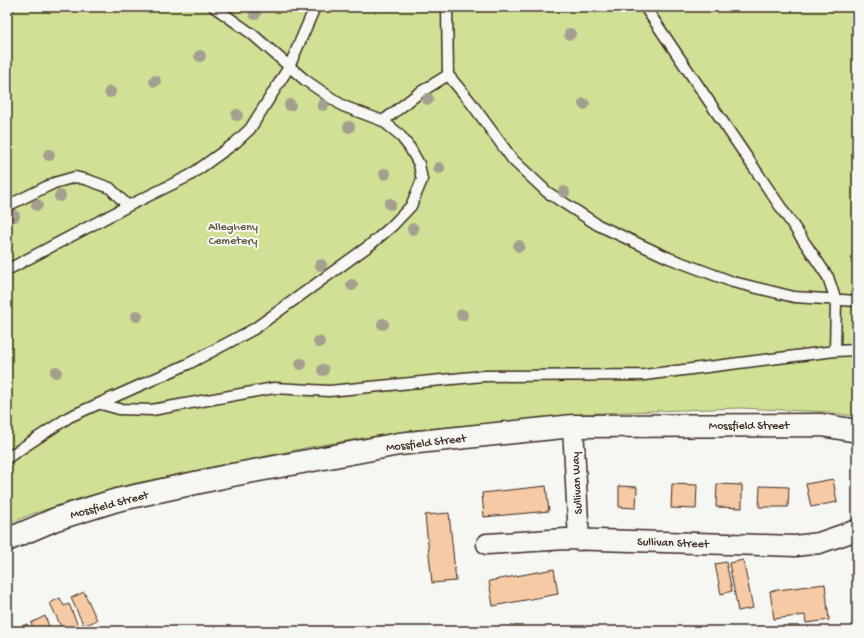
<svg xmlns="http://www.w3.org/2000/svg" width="864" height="638" viewBox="0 0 864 638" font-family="'Gochi Hand',sans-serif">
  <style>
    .green { fill: #d0e195; stroke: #86865a }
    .building { fill: #f6caa5; stroke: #3b2a1e }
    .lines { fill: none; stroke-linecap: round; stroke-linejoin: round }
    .lane-casing { stroke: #3b2a1e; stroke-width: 13 }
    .street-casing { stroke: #3b2a1e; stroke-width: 23 }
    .secondary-casing { stroke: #3b2a1e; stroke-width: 25 }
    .lane { stroke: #f6f6f2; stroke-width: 10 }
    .street { stroke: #f6f6f2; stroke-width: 20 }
    .secondary { stroke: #f6f6f2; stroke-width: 22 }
    .tree { fill: #a49f8e }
    .labels { text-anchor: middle; stroke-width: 4; stroke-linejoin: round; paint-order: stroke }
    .park-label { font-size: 12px; fill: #60583c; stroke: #f6f6f2 }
    .street-label { font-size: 12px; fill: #3b2a1e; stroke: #f6f6f2 }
  </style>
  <rect width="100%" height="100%" fill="#f6f6f2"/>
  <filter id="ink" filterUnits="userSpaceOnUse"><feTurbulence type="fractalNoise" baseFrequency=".025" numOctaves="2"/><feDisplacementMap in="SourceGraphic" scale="8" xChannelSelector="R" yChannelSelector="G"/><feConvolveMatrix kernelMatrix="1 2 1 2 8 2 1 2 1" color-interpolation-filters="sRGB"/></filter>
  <g filter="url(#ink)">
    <!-- green -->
    <path class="green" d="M7,7H857V417L829,412L740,408L598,413L407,431L310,447L132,484L81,498L29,515L7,525Z"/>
    <!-- building -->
    <path class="building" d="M833,479L837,502L811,507L806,484Z
      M672,484L697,485L696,509L671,508Z
      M717,484L742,485V508L716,507Z
      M546,486L549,511L484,517L482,493Z
      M619,486L637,487L636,508L619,507Z
      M760,486L789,487L788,507H759Z
      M449,513L456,581L432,583L425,515Z
      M743,560L753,608L738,611L729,563Z
      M726,562L732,591L721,594L715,564Z
      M554,569L558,594L493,606L489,581Z
      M857,572V590L851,574Z
      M825,584L829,620L806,623L805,615L774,619L770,591Z
      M84,592L97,620L84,626L71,598Z
      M60,598L64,606L69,604L79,628L72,631H63L50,603Z
      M45,616L51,631H35L31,623Z
      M27,624L30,631H13Z"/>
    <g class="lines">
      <defs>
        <path id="lane" d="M214,7L252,34L305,80L343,106L383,121L419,93L448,75
          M447,7L448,75L469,100L513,160L547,192L598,225L669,258L733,282L794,297L857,301
          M645,7L828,277L836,301L835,351L857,350
          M7,9L9,7
          M7,206L54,183L75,177L88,180L110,188L128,206
          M7,270L128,206L189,176L235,143L250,129L289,67L315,7
          M101,404L119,409L152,410L274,388L329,391L483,376L644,375L835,351
          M7,458L69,417L188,364L254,329L370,245L392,226L411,206L422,180L419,164L410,148L399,134L383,121"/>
        <path id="street" d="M573,426L579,540
          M487,544L566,539L795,546L819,543L857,530"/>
        <path id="secondary" d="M7,540L56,519L117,500L232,475L399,444L573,426L822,425L857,431"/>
      </defs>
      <!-- lane casing -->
      <use href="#lane" class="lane-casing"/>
      <!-- street casing -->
      <use href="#street" class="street-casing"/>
      <!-- secondary casing -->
      <use href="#secondary" class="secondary-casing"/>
      <!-- lane -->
      <use href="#lane" class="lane"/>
      <!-- street -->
      <use href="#street" class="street"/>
      <!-- secondary -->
      <use href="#secondary" class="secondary"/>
    </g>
    <!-- trees -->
    <g class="tree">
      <circle cx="255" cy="14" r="6"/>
      <circle cx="570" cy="34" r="6"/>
      <circle cx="200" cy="56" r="6"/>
      <circle cx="155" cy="81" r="6"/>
      <circle cx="110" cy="92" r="6"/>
      <circle cx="428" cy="99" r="6"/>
      <circle cx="584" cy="104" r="6"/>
      <circle cx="290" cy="105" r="6"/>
      <circle cx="323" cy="105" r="6"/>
      <circle cx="237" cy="115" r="6"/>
      <circle cx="349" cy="127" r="6"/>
      <circle cx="49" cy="155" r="6"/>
      <circle cx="439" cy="168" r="6"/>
      <circle cx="385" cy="174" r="6"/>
      <circle cx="564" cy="192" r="6"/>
      <circle cx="60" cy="196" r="6"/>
      <circle cx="390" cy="204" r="6"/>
      <circle cx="37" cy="205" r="6"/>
      <circle cx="14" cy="216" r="6"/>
      <circle cx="413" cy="229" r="6"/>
      <circle cx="519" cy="246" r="6"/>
      <circle cx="321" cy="265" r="6"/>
      <circle cx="352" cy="285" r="6"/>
      <circle cx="462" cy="315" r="6"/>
      <circle cx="137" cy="316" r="6"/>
      <circle cx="383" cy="324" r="6"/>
      <circle cx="319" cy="342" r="6"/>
      <circle cx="301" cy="364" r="6"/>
      <circle cx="323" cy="370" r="6"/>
      <circle cx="56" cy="372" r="6"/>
    </g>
  </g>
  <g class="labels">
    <!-- park labels -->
    <g class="park-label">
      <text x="233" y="230">Allegheny<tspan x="233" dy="14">Cemetery</tspan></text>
    </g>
    <!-- street labels -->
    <g class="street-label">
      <text x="749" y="429">Mossfield Street</text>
      <text transform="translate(426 442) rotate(-7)" y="4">Mossfield Street</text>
      <text transform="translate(576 483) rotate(-93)" y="4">Sullivan Way</text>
      <text transform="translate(109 504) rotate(-15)" y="4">Mossfield Street</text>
      <text transform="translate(673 542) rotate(2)" y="4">Sullivan Street</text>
    </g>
  </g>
  <!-- margin -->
  <rect width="864" height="638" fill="none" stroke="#f6f6f2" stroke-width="24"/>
  <rect x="12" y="12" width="840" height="614" fill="none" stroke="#3b2a1e" stroke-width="1.5" filter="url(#ink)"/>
</svg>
